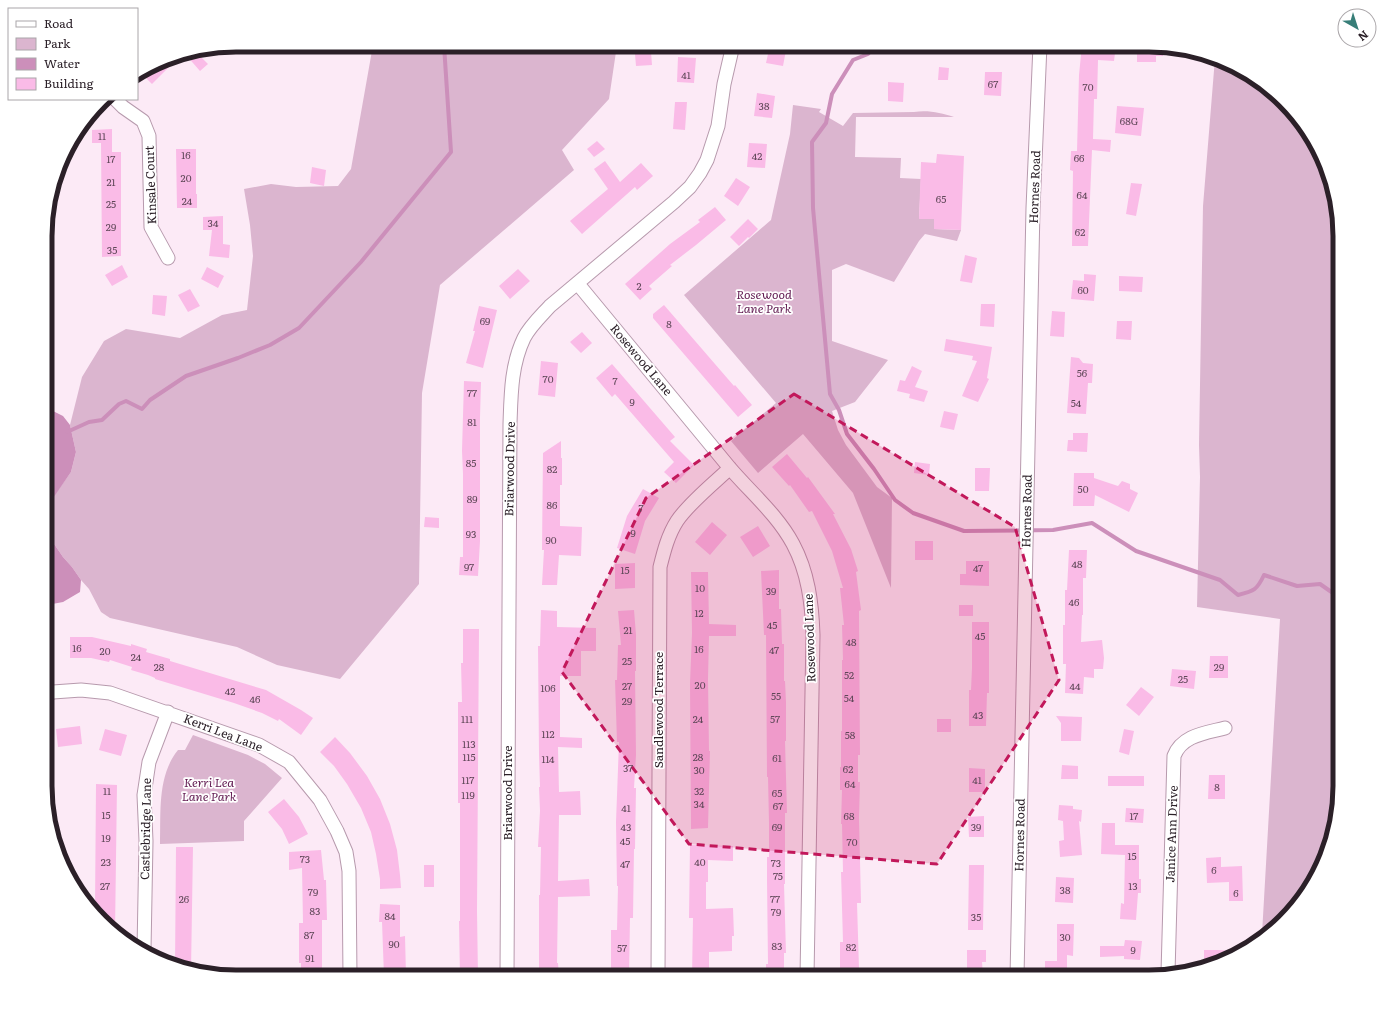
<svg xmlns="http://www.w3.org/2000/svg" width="1385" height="1022" viewBox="0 0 1385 1022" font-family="Literata,serif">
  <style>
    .green { fill: #dbb5cf }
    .water { fill: #cc8fba }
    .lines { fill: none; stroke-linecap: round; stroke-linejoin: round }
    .stream { stroke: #cc8fba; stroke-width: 4 }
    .building { fill: #fabbe7 }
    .minor-casing { stroke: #b79aad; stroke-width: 15 }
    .minor { stroke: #fff; stroke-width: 13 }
    .marked { fill: #c2185b; fill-opacity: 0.2; stroke: #c2185b; stroke-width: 3; stroke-dasharray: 8 5; stroke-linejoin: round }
    .labels { text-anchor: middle; stroke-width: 3.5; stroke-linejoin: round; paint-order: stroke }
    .number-label { font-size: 10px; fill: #5f4758 }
    .street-label { font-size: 12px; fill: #2b2028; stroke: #fff }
    .park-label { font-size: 12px; font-style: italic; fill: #611a51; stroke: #fff }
    .rim { fill: none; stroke: #2b2028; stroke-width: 5 }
  </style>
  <rect width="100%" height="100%" fill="#fceaf6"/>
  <!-- green -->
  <path class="green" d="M373,45H617L609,99L562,150L574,170L440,285L422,393L419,584L340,679L277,665L237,647L110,618L101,612L89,589L81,580L72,567L63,557L50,538L47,524L48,504L71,472L76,452L70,425L82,377L104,341L126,329L180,338L222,315L247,310L253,256L250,225L244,189L271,184L296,187L338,186L351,169Z
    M1215,58L1222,59L1266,85L1320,151L1340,223V799L1326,859L1300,903L1262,934L1280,619L1197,607L1200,477L1199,445L1203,206Z
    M793,105L821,109L819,112L843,126L853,113L914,112C929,110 941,113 954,117H856L855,157L901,158L900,178L921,179L919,218L934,219V229L961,230L957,241L925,234L919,241L894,282L846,264L832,270V341L888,360L855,402L832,411L838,430L846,445L877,487L892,498L891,588L853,493L803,434L758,473L731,441L776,403L684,295L771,220L790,134Z
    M193,735L248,755L265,764L282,778L244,821V841L160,844C161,813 157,776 178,750H185Z"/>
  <!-- water -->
  <path class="water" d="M47,411H53L63,416L70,425L76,452L71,472L49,504L47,517Z
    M47,524L50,538L63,557L72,567L81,580L80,592L63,602L47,605Z"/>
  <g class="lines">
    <!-- stream -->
    <path class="stream" d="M875,45L868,54L853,60L832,94L826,123L812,142L813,208L830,394L839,410L847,434L874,469L895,500L913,513L964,531L1053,530L1092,523L1136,551L1220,580L1238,595C1254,591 1257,590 1264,575L1297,586L1320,584L1340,598
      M67,432L89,422L102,420L119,404L126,401L142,409L150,400L186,376L238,358L270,345L299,328L361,262L451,152L444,45"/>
  </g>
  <!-- building -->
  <path class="building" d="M770,45H787L783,66L766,63Z
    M1082,45H1116L1114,61L1098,60L1097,99H1094L1093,139L1111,140L1110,152L1092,150L1088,246H1072L1073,171L1070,170L1071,151H1077L1079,75Z
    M1137,45L1162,46L1163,56H1156V62H1137Z
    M651,52L652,65L636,66L635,54Z
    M197,53L208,64L200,71L186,55Z
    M180,56L152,84L141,73L163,59Z
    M678,57L696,58L694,83L677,82Z
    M939,67L949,68L948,80H938Z
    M985,72H1002L1001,96L984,95Z
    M888,82L904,83L903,102L888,101Z
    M757,93L775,96L772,118L754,116Z
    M675,102H687L685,130L673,129Z
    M1117,106L1144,108L1141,136L1115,133Z
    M112,129V152H121V256L102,257L101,143H92V130Z
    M597,141L605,149L594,157L587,149Z
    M749,143L767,144L765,168L747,167Z
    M176,149H196V194H197V208H177Z
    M937,154L964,156L961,230L934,229V219H919L921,162L936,163Z
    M605,161L620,182L641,163L653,176L637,190L635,187L582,234L570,221L608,189L594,169Z
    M312,167L326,170L324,186L310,183Z
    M736,178L750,187L738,206L724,196Z
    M1131,183L1142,184L1136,216L1126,214Z
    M715,207L726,220L696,245L670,265L672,266L649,286L652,289L640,300L625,284L670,244L700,222L698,220Z
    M223,216V244L230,245L229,258L209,256L212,230H203V217Z
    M748,219L758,229L749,238L748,237L739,246L730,237Z
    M965,255L977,258L972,283L960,281Z
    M122,265L128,277L112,286L105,275Z
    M207,267L224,276L218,288L201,279Z
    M518,269L530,281L510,299L499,286Z
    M1084,274L1096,275L1094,301L1071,299L1073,280L1084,281Z
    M1119,276L1143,277L1142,292L1119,291Z
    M190,289L200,306L188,312L178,295Z
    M153,295L167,296L165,316L152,314Z
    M981,304H995L994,327L980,326Z
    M664,305L734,386L735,385L752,405L738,417L653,318V314Z
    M479,306L497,310L483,368L466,363L475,331H473Z
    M1052,311L1065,312L1064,337L1050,336Z
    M1117,321H1132L1131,340L1116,339Z
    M582,332L592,343L581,353L570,342Z
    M946,339L992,347L987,378L989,379L978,402L962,396L977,361L972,360L973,356L944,351Z
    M1071,357L1079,358L1083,363L1093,364L1092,383H1088L1086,414L1067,413Z
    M541,361L558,363L555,397L538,395Z
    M612,364L675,437L670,441L694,465L676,483L664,472L674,462L615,394L612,397L596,378Z
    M912,366L922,371L915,387L928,391L924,402L909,398L910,394L897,391L900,380L905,381Z
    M464,381L481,382L480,417V541L478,576L459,575L460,557H463V474L462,451Z
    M944,411L958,414L954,430L940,427Z
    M1073,433H1088L1087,452L1067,451L1068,440H1073Z
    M561,441V458H562V485H560V526L582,527L581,556L559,555L557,585H542L544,550H542L543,453Z
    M787,454L807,478L808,477L835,514H833L851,549L858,571L856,572L861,610L859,611L860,755H858V782H860L859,818L861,903H857L859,969H840V942H843L841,872H843L842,824H841L842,790H840V767H841V731H842V660H843L842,625H844L840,588H843L832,551L812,511L809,512L790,485L789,486L772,467Z
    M915,462L930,464L929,475L914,473Z
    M975,468H990L989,491H975Z
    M1074,473H1094V478L1118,486L1122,481L1130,484V489L1138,493L1129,512L1095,495L1094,506H1073Z
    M643,489L659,498L645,521L635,554L617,548L627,516Z
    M425,517L439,518V528L424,527Z
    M712,522L727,535L710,555L695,542Z
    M758,526L770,546L753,557L740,537Z
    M915,541H933V560H915Z
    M1069,550H1087L1086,578H1083V615H1082L1081,642L1102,640L1104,658L1103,669H1094V678L1084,677L1083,694L1065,693L1066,664H1063V625H1065V590H1067Z
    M966,561H989V586L960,585V574H966Z
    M635,563V588L615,589V564Z
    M779,570V609H781L782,644H784V681H785L786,702V741H785L787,813H785V884H784L786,953H784V977H766V964H768L767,880V857H769V823L768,777H767L766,635H764L761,571Z
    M691,572H708L709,624L736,625V636H709L708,679L709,751H710L708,828L691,829L690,683L692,633Z
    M959,605H973V616H959Z
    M541,610L557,611V627L596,628V651H581V676H560V737L582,738V748L558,747L559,792L580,791L581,815H559L558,881L589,879L590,896L558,897L557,963H558L559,977H539V895H540L541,847H538L540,811L539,787H540L539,754L538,646H540Z
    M634,610L636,635V671H635L636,755L634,788H636L635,849H634L633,918H630L629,977H611V930H617L618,886H617L616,822L619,742H617L615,680H617L618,645H621L618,611Z
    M972,622H989V693H987L986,726H969V690H971L972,668Z
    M463,629H479L477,911L478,977H460L459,921H460V803H458V702H462L461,663H463Z
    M70,637H92L131,646V644L147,649L146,652L170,659V661L266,690L301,710L313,718L301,735L279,719L278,721L262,713L234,703L155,679V678L148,675L131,670L132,667L110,660L109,662L91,658H70Z
    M1210,656H1228V678H1209Z
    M1172,669L1196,671L1194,689L1170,686Z
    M1141,687L1154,697L1139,716L1126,705Z
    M1056,716L1082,717L1081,741H1061V723Z
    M937,719H951V732H937Z
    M80,726L82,744L58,747L56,729Z
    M105,729L127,735L121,756L99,750Z
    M1124,729L1134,731L1129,755L1119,752Z
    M335,737L350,753L367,776L380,799L390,824L397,850L400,875L401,888L380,889V879L376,854L371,832L361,808L347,784L334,766L320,752Z
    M1062,765L1078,766V779H1061Z
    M969,768L985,769V792H969Z
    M1209,775H1225V799H1208Z
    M1108,776H1144V786H1108Z
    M96,784L117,785L115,932L95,909Z
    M284,799L299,817L308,834L289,844L282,829L268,812Z
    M1059,805L1073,806V809L1082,810L1081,822L1079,821L1082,855L1060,857L1059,841L1064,840L1063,821L1058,820Z
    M1126,808L1144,809L1143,823L1125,822Z
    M984,816V837H969L968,817Z
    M1102,823H1115V845H1139V879H1141V893H1138L1136,920L1120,919L1121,903L1124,904L1125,855L1101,854Z
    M690,845L733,846V861L708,860V882H706V909L733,908L734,936H732V951L709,952V977H692L693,918H689Z
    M176,847H193L191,970L175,967Z
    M321,850L324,880H326L327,920H322V977H301V963H299V923H303L302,868L289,870V852Z
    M1221,857V867L1242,866L1243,901H1229V882L1207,883L1206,858Z
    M424,865H434V887H424Z
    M969,865H984L983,930H968Z
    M1056,877L1074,878L1073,903L1055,902Z
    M380,904L400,905V937L405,936L406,975L384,976L382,922H379Z
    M1057,924H1074L1073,956L1067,955V977H1045V961H1057Z
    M1125,940L1142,941L1140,960L1124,959V956L1100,957V946H1124Z
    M967,950H986V962H982L983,976H967Z
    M1204,950H1217L1241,951L1234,957L1204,964Z"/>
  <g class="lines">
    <defs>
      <path id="minor" d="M115,99L123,107L143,121L149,136L151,227L168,258
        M578,284C628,345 678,406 729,467C750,492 777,514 793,544C808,572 812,603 813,635L807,977
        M47,695L53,692L81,690L110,693L259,745L289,762L320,800L337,831L346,852L349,871L350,977
        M144,950L146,841L144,795L149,762L168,712
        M1168,973L1174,756C1182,735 1206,733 1225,728
        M507,977L510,424C511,395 511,365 524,338C530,326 541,316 550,306L674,202L690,187L700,173L707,160L718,126L724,84L733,45
        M658,977L660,567C664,551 668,535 677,521C689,503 714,483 730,468
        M1017,977L1033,208L1040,45"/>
    </defs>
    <!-- minor casing -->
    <use href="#minor" class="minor-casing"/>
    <!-- minor -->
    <use href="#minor" class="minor"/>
  </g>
  <!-- marked area -->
  <path class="marked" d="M794,394L1015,527L1059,680L937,864L689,844L562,672L646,498Z"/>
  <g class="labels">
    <!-- number labels -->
    <g class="number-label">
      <text x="686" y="79">41</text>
      <text x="993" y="88">67</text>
      <text x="1088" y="91">70</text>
      <text x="764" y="110">38</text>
      <text x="1129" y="125">68G</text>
      <text x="102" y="140">11</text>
      <text x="186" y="159">16</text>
      <text x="757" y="160">42</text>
      <text x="1079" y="162">66</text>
      <text x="111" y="163">17</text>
      <text x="186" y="182">20</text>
      <text x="111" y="186">21</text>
      <text x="1082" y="199">64</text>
      <text x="941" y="203">65</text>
      <text x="187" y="205">24</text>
      <text x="111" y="208">25</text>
      <text x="213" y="227">34</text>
      <text x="111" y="231">29</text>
      <text x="1080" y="236">62</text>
      <text x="112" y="254">35</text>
      <text x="639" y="290">2</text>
      <text x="1083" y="294">60</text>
      <text x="485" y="325">69</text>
      <text x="669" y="328">8</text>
      <text x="1082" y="377">56</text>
      <text x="548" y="383">70</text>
      <text x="615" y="385">7</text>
      <text x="472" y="397">77</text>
      <text x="632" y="406">9</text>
      <text x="1076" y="407">54</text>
      <text x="472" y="426">81</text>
      <text x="471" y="467">85</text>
      <text x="552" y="473">82</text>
      <text x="1083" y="493">50</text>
      <text x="472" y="503">89</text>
      <text x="552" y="509">86</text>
      <text x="641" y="512">7</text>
      <text x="633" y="537">9</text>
      <text x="471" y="538">93</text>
      <text x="551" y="544">90</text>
      <text x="1077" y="568">48</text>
      <text x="469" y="571">97</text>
      <text x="978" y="572">47</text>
      <text x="625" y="574">15</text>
      <text x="700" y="592">10</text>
      <text x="771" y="595">39</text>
      <text x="1074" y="606">46</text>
      <text x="699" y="617">12</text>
      <text x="772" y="629">45</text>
      <text x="628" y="634">21</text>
      <text x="980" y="640">45</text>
      <text x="851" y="646">48</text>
      <text x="77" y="652">16</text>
      <text x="699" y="653">16</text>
      <text x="774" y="654">47</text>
      <text x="105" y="655">20</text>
      <text x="136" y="661">24</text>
      <text x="627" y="665">25</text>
      <text x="159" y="671">28</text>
      <text x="1219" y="671">29</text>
      <text x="849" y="679">52</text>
      <text x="1183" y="683">25</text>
      <text x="700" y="689">20</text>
      <text x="627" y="690">27</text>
      <text x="1075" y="690">44</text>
      <text x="548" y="692">106</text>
      <text x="230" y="695">42</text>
      <text x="776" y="700">55</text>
      <text x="849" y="702">54</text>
      <text x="255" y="703">46</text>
      <text x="627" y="705">29</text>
      <text x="978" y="719">43</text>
      <text x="467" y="723">111</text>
      <text x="698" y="723">24</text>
      <text x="775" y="723">57</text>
      <text x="548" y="738">112</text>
      <text x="850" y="739">58</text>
      <text x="469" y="748">113</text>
      <text x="469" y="761">115</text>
      <text x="698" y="761">28</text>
      <text x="777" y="762">61</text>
      <text x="548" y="763">114</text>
      <text x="628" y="772">37</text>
      <text x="848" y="773">62</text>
      <text x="699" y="774">30</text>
      <text x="468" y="784">117</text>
      <text x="977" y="784">41</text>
      <text x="850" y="788">64</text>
      <text x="1217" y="791">8</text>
      <text x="107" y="795">11</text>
      <text x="699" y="795">32</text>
      <text x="777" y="797">65</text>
      <text x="468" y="799">119</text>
      <text x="699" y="808">34</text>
      <text x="778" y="810">67</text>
      <text x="626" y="812">41</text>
      <text x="106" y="819">15</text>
      <text x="849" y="820">68</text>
      <text x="1134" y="820">17</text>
      <text x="626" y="831">43</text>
      <text x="777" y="831">69</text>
      <text x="976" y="831">39</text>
      <text x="106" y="842">19</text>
      <text x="625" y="845">45</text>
      <text x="852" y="846">70</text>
      <text x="1132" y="860">15</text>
      <text x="305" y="863">73</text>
      <text x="106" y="866">23</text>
      <text x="700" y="866">40</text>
      <text x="776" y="867">73</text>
      <text x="625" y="868">47</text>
      <text x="1214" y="874">6</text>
      <text x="778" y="880">75</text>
      <text x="105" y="890">27</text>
      <text x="1133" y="890">13</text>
      <text x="1065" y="894">38</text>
      <text x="313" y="896">79</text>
      <text x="1236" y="897">6</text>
      <text x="184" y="903">26</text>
      <text x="775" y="903">77</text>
      <text x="315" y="915">83</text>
      <text x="776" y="916">79</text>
      <text x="390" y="920">84</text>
      <text x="976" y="921">35</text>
      <text x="309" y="939">87</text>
      <text x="1065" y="941">30</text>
      <text x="394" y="948">90</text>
      <text x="777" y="950">83</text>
      <text x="851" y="951">82</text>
      <text x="622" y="952">57</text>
      <text x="1133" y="954">9</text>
      <text x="310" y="962">91</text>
    </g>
    <!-- street labels -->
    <g class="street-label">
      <text transform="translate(151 185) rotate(-92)" y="4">Kinsale Court</text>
      <text transform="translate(1035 187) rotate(-88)" y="4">Hornes Road</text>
      <text transform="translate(641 360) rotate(50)" y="4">Rosewood Lane</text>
      <text transform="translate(510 469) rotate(-89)" y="4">Briarwood Drive</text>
      <text transform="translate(1027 511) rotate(-89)" y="4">Hornes Road</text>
      <text transform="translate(810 638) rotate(-92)" y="4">Rosewood Lane</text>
      <text transform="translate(659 710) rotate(-90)" y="4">Sandlewood Terrace</text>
      <text transform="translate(223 733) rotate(21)" y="4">Kerri Lea Lane</text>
      <text transform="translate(508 793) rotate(-90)" y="4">Briarwood Drive</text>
      <text transform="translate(146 829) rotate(-89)" y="4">Castlebridge Lane</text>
      <text transform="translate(1172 834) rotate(-88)" y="4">Janice Ann Drive</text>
      <text transform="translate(1020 835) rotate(-89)" y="4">Hornes Road</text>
    </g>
    <!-- park labels -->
    <g class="park-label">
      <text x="764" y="299">Rosewood<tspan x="764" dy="14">Lane Park</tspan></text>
      <text x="209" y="787">Kerri Lea<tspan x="209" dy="14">Lane Park</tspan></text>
    </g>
  </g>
  <!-- crop -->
  <path d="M0 0H1385V1022H0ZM236 52H1149A184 184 0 0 1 1333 236V786A184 184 0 0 1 1149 970H236A184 184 0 0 1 52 786V236A184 184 0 0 1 236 52Z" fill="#fff" fill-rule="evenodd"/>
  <path class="rim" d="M236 52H1149A184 184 0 0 1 1333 236V786A184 184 0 0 1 1149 970H236A184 184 0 0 1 52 786V236A184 184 0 0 1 236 52Z"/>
  <!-- legend -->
  <rect x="8" y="8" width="130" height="92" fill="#ffffff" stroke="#aaa6a9"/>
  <rect x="16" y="21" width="20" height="6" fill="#ffffff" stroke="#aaa6a9"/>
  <text x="44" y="28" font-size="12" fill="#2b2028">Road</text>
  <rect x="16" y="38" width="20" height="12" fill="#dbb5cf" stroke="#aaa6a9"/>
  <text x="44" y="48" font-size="12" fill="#2b2028">Park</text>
  <rect x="16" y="58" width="20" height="12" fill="#cc8fba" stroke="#aaa6a9"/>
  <text x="44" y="68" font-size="12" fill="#2b2028">Water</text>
  <rect x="16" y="78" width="20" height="12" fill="#fabbe7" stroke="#aaa6a9"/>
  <text x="44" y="88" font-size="12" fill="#2b2028">Building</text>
  <!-- north arrow -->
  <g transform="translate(1357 28) rotate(141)"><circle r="19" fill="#ffffff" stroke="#aaa6a9"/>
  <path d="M0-3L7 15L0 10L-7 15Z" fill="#377e78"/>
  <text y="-6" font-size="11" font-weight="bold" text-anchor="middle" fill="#2b2028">N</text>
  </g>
</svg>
